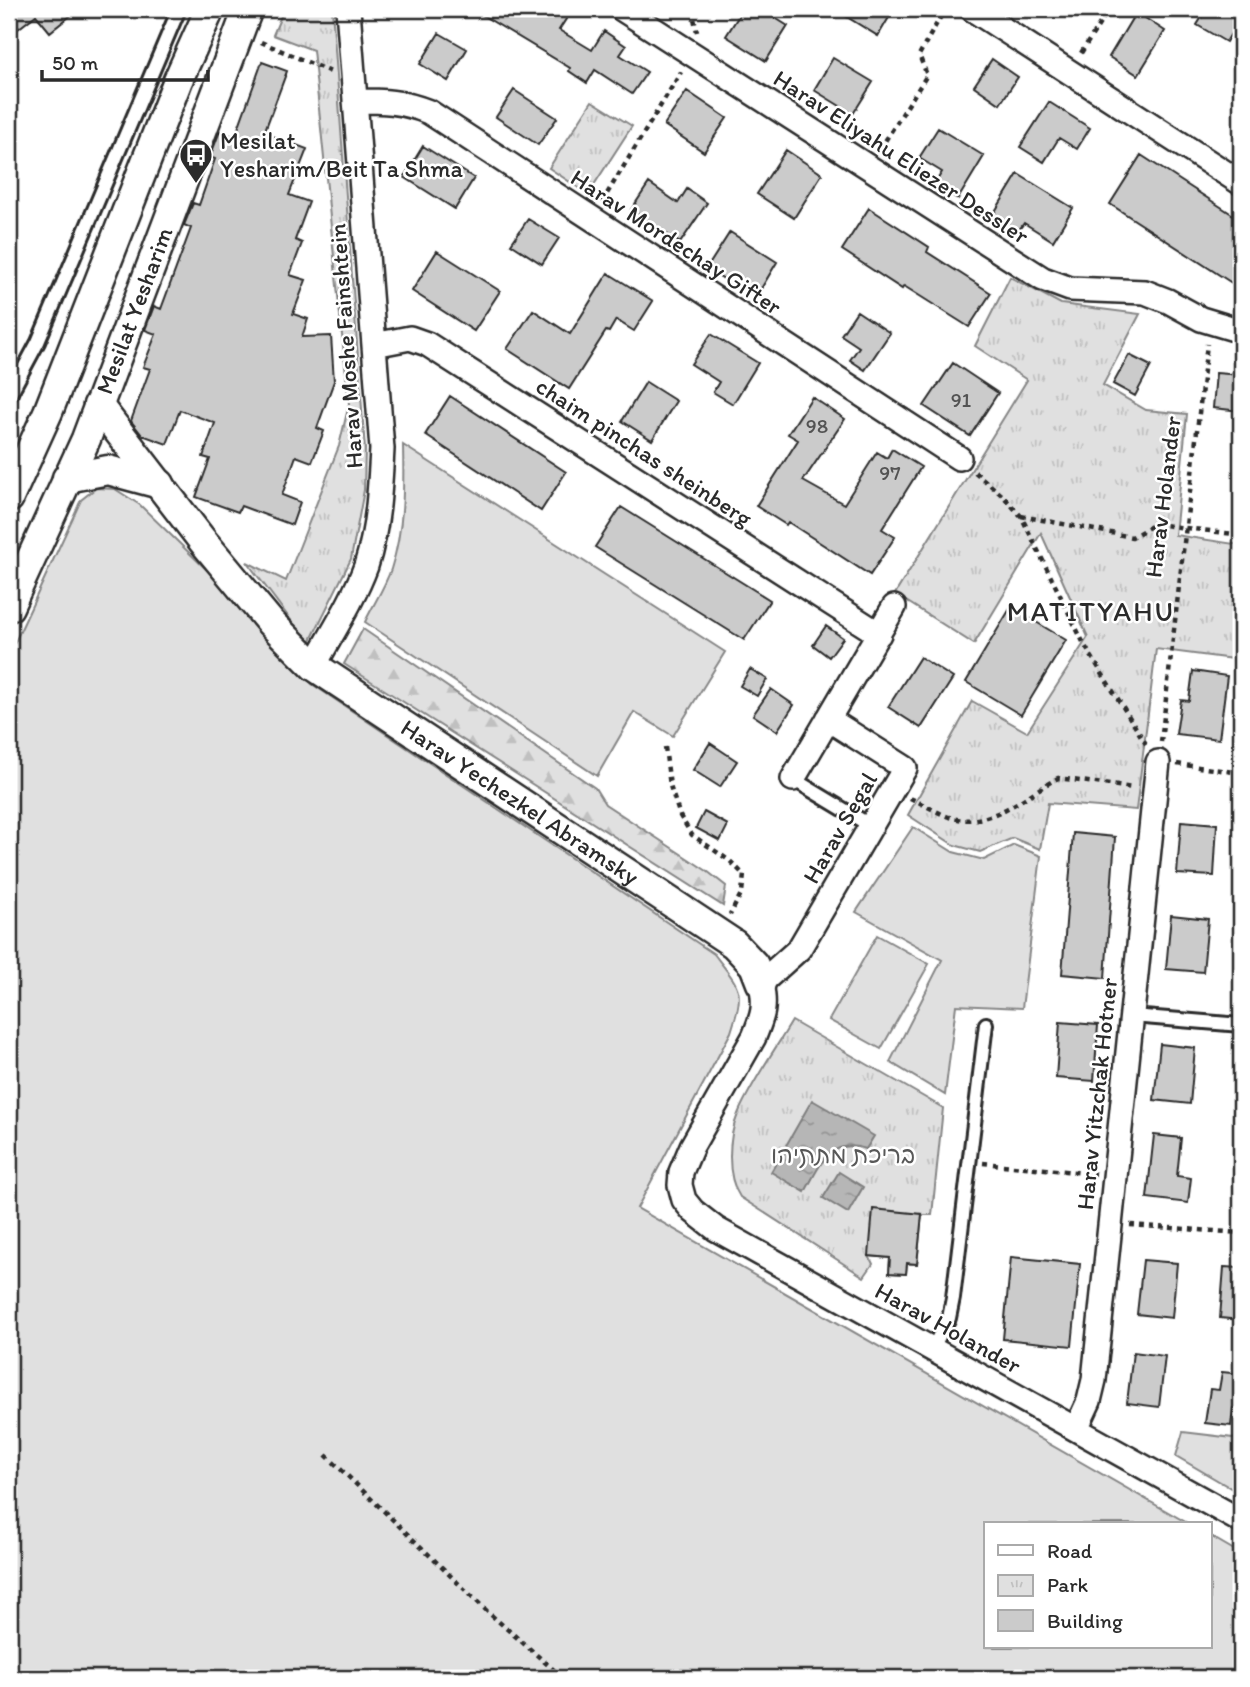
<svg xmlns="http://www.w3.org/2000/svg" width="1250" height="1687" viewBox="0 0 1250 1687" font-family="Itim,'Playpen Sans Hebrew',sans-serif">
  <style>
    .grass { fill: #e0e0e0; stroke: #868686; stroke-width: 2 }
    .forest { fill: url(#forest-firs); stroke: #868686; stroke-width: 2 }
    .park { fill: url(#park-tufts); stroke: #868686; stroke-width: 2 }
    .water { fill: url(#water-ripples); stroke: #7e7e7e; stroke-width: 2 }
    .building { fill: #cbcbcb; stroke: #2b2b2b; stroke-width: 2 }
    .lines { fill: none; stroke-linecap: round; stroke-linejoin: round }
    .service-casing { stroke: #2b2b2b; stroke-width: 18 }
    .minor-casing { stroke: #2b2b2b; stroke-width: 28 }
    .tertiary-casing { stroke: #2b2b2b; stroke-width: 33 }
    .path { stroke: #2b2b2b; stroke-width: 4.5; stroke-dasharray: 5 5; stroke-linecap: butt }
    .service { stroke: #fff; stroke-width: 12 }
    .minor { stroke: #fff; stroke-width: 23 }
    .tertiary { stroke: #fff; stroke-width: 28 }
    .labels { text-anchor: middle; stroke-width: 5; stroke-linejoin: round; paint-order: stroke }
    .number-label { font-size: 21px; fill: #535353 }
    .poi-label { font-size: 24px; fill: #2b2b2b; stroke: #fff; text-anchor: start }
    .street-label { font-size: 24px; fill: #2b2b2b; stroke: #fff }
    .park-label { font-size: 24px; fill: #585858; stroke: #fff }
    .quarter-label { font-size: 28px; letter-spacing: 2px; fill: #2b2b2b; stroke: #fff }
  </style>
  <defs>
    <pattern id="forest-firs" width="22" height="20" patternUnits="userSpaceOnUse" patternTransform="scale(1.75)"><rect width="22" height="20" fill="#e0e0e0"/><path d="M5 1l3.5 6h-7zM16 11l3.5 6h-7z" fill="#c0c0c0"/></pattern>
    <pattern id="park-tufts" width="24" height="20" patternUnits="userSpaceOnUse" patternTransform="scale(1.75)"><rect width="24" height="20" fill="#e0e0e0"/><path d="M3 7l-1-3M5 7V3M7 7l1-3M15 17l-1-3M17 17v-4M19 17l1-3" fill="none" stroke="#c0c0c0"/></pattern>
    <pattern id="water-ripples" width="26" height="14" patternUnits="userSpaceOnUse" patternTransform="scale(1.75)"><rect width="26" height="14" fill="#b6b6b6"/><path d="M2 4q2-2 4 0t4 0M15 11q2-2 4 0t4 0" fill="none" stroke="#949494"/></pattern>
  </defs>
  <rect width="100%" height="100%" fill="#fff"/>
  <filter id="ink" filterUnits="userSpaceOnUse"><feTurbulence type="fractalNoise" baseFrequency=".0143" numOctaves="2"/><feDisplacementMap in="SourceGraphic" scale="14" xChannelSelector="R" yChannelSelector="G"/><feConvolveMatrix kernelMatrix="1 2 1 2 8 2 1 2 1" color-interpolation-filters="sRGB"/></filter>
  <g filter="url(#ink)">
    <!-- grass -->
    <path class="grass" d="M403,445L725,652L673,736L634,712L597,776L365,622C373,605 385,587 391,569C404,529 404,487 403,445Z
      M96,488L115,489L140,505L210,573L312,684L714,954C741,989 745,989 731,1032L637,1208L1189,1524H986V1647H1210V1536L1241,1554V1678H9V655L81,500Z
      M913,827L953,852L984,860L1014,845L1041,856L1022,1008L956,1005L945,1095L890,1062L942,960L856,912Z
      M877,935L929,964L881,1049L829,1020Z
      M1183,1432L1241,1439V1494L1176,1456Z"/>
    <!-- forest -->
    <path class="forest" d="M363,629L595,788L605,804L707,871L726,886L723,906L344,664Z"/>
    <!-- park -->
    <path class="park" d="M284,9H332L365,449L364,490L351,559L309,644L247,562L286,581L339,446L349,404L313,50L273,35Z
      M592,101L632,126L588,194L549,168Z
      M1010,277L1061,304L1140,314L1103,385L1146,410L1187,414L1175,535L1241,545V660L1156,649L1136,810L1048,803L1040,849L1013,838L980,852L954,845L908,815L972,701L1027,732L1088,637L1041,533L974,644L895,594L1027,380L975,346Z
      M792,1021L943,1108L932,1215H922L917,1264H907L906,1274L889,1273L890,1258L869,1256L873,1264L864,1277L740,1197C726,1176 728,1138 738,1114C751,1083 775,1050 792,1021Z"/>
    <!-- water -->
    <path class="water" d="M812,1100L874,1136L866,1149C830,1137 820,1165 805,1192L771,1172Z
      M839,1172L863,1187L848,1213L823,1198Z"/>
    <!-- building -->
    <path class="building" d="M9,9H79L50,32L36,15L9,36Z
      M472,9H557L568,16L559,30L592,50L604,31L626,46L620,55L647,72L632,94L595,70L587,83L569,71L570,68Z
      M743,9H761L788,26L766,61L726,36Z
      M834,9H894L878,36Z
      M1207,9H1241V17L1226,42L1197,25Z
      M1136,12L1165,31L1138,75L1109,57Z
      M439,33L467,49L448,81L420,64Z
      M833,58L873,82L853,114L814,90Z
      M992,59L1018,77L1000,104L974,86Z
      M262,62L287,71L264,133L307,149L289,195L309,202L295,240L302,243L290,275L306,280L293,314L308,319L302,337L331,336L334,381L317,428L324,431L312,462L296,456L282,495L300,502L292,525L241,506L238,512L196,497L210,459L203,457L215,423L180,410L167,444L142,435L131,421L150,369L143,367L156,334L145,330L154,306L161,309L191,228L184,225L193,203L199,205L215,159L210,157L220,131L235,137Z
      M514,90L557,118L538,145L496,117Z
      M687,91L727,118L704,152L664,125Z
      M1049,102L1090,128L1077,149L1059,138L1044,162L1020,147Z
      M938,128L984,156L958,199L934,185L942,172L919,158Z
      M423,146L474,178L455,209L404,177Z
      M786,150L822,174L794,218L757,194Z
      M1141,155L1241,220V289L1110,204Z
      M1018,174L1073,208L1053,241L1024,223L1016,234L991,218Z
      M649,183L678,203L687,189L707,203L680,243L631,210Z
      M869,208L929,247L927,252L991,293L969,327L904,286L902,289L842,250Z
      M528,219L559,238L542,264L511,244Z
      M730,232L777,262L759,292L731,275L727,281L707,268Z
      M437,251L500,291L474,331L412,291Z
      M608,273L653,301L634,331L616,320L609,332L606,331L569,389L507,349L533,310L570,334Z
      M857,311L890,333L865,370L850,360L859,347L841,335Z
      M711,334L758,363L733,404L713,392L719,382L691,364Z
      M1129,355L1151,366L1135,396L1113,384Z
      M953,363L998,393L970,436L924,406Z
      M1216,373L1241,375V411L1213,408Z
      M646,382L676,401L652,440L622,421Z
      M450,396L566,472L541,511L425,435Z
      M812,397L845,419L803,481L844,504L877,452L887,458L892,449L921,467L882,529L895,537L870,575L788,522L786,525L756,506L798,440L788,434Z
      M621,507L770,600L744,640L595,547Z
      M1011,607L1066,640L1021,715L966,682Z
      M826,626L843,638L829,657L813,645Z
      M920,657L953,678L921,728L888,707Z
      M750,669L767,679L757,696L740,686Z
      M1193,671L1227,676L1219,739L1176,734L1181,700L1189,701Z
      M771,689L794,705L777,731L753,715Z
      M710,743L737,761L720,787L693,770Z
      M704,812L728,825L720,841L696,828Z
      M1181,821L1217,824L1214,876L1177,874Z
      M1073,833L1115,837L1105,978L1062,974Z
      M1171,915L1208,919L1203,972L1166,969Z
      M1060,1022L1098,1025L1094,1081L1056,1078Z
      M1160,1044L1195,1048L1190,1104L1154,1100Z
      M1154,1135L1181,1138L1177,1176L1191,1178L1188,1203L1147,1198Z
      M873,1209L922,1214L917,1264L907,1263L906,1274L889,1273L890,1258L869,1256Z
      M1011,1257L1080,1264L1072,1346L1003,1339Z
      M1143,1260L1177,1263L1172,1318L1137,1314Z
      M1224,1267L1241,1268V1320L1220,1318Z
      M1133,1352L1165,1356L1159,1407L1127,1403Z
      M1222,1372L1241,1374V1409L1233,1408L1231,1426L1205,1423L1210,1389L1219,1390Z"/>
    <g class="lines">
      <defs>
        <path id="service" d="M9,396L38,342L179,9
          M793,779L871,826
          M1132,1016L1241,1025
          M932,1349L949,1318L953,1298L986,1024"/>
        <path id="minor" d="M622,9L1043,279L1070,289L1145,292L1168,301L1201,319L1241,331
          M972,9L1241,183
          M355,101C383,101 402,101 429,112L959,458
          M374,345L410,338L427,344L879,634
          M314,666C332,633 353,601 366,566C378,529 380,487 382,449L348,9
          M828,719L905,768L799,949L761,983C766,1007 763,1015 754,1037L692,1146L681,1172L680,1185L684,1200L693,1211L716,1229L1241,1521
          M793,779L894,607
          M1076,1429L1089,1401L1094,1380L1158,762"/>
        <g id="tertiary">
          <path id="s1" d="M98,405L202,540L270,622L314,666L734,944L754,965L761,983"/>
          <path d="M67,478L108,470L160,484"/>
          <path d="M9,498L48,412L178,80L210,9"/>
          <path id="s2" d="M9,607L86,439L248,9"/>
        </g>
      </defs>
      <!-- service casing -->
      <use href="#service" class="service-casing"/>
      <!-- minor casing -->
      <use href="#minor" class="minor-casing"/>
      <!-- tertiary casing -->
      <use href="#tertiary" class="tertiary-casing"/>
      <!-- path -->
      <path class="path" d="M692,9L697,32
        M261,42L333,73
        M1081,53L1109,9
        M880,149L927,75L919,55L945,9
        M602,202L681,72
        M975,472L1003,496L1021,516L1085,646L1146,744
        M1021,516L1132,537L1155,524L1241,535
        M1161,742L1207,344
        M665,747L670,786L680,816L692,835L730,861L744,875L742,892L730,915
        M1177,764L1241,773
        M910,798C923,804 936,812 949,817C990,830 1025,795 1058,778L1133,788
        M983,1163L1096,1174
        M1130,1225L1241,1233
        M326,1455L490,1614L563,1678"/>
      <!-- service -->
      <use href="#service" class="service"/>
      <!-- minor -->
      <use href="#minor" class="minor"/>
      <!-- tertiary -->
      <use href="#tertiary" class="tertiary"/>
    </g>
  </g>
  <!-- icons -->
  <defs>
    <symbol id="bus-pin" viewBox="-11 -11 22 30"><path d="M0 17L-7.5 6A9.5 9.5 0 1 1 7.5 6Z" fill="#2b2b2b" stroke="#fff"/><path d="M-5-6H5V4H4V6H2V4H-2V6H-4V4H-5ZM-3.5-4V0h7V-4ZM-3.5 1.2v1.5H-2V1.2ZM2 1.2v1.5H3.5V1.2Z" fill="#fff"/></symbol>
  </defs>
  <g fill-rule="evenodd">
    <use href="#bus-pin" x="177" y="136" width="38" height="52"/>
  </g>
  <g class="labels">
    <!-- number labels -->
    <g class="number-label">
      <text x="961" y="407">91</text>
      <text x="817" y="433">98</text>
      <text x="890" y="480">97</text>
    </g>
    <!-- poi labels -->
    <g class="poi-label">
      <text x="220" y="149">Mesilat<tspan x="220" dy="28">Yesharim/Beit Ta Shma</tspan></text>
    </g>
    <!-- street labels -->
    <g class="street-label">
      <text transform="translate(901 157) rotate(33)" y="8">Harav Eliyahu Eliezer Dessler</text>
      <text transform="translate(676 242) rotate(33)" y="8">Harav Mordechay Gifter</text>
      <text dy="8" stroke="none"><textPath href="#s2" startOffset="322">Mesilat Yesharim</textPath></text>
      <text transform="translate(346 346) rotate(-94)" y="8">Harav Moshe Fainshtein</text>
      <text transform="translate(644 452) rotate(33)" y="8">chaim pinchas sheinberg</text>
      <text transform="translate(1163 497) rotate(-83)" y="8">Harav Holander</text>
      <text dy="8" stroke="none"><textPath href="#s1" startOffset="586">Harav Yechezkel Abramsky</textPath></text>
      <text transform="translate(840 828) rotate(-60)" y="8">Harav Segal</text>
      <text transform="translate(1097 1094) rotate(-84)" y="8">Harav Yitzchak Hotner</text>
      <text transform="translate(948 1328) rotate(29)" y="8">Harav Holander</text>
    </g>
    <!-- park labels -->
    <g class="park-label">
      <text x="843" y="1163">בריכת מתתיהו</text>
    </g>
    <!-- quarter labels -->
    <g class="quarter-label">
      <text x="1091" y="621">MATITYAHU</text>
    </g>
  </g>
  <!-- margin -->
  <rect width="1250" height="1687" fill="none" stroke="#fff" stroke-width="35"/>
  <rect x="18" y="18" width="1215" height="1652" fill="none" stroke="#2b2b2b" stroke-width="2.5" filter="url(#ink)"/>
  <!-- legend -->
  <rect x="984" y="1522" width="228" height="126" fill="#ffffff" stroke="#aaaaaa" stroke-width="2"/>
  <rect x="998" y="1545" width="35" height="10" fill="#ffffff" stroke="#aaaaaa" stroke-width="2"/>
  <text x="1047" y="1558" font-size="21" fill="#2b2b2b">Road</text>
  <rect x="998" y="1575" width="35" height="21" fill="url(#park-tufts)" stroke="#aaaaaa" stroke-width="2"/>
  <text x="1047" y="1592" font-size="21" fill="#2b2b2b">Park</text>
  <rect x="998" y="1610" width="35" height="21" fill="#cbcbcb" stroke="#aaaaaa" stroke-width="2"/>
  <text x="1047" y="1628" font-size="21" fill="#2b2b2b">Building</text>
  <!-- scale -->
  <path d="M42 70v10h166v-10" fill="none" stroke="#2b2b2b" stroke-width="3.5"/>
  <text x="52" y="70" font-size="21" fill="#2b2b2b" stroke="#ffffff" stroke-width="5" paint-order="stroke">50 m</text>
</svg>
